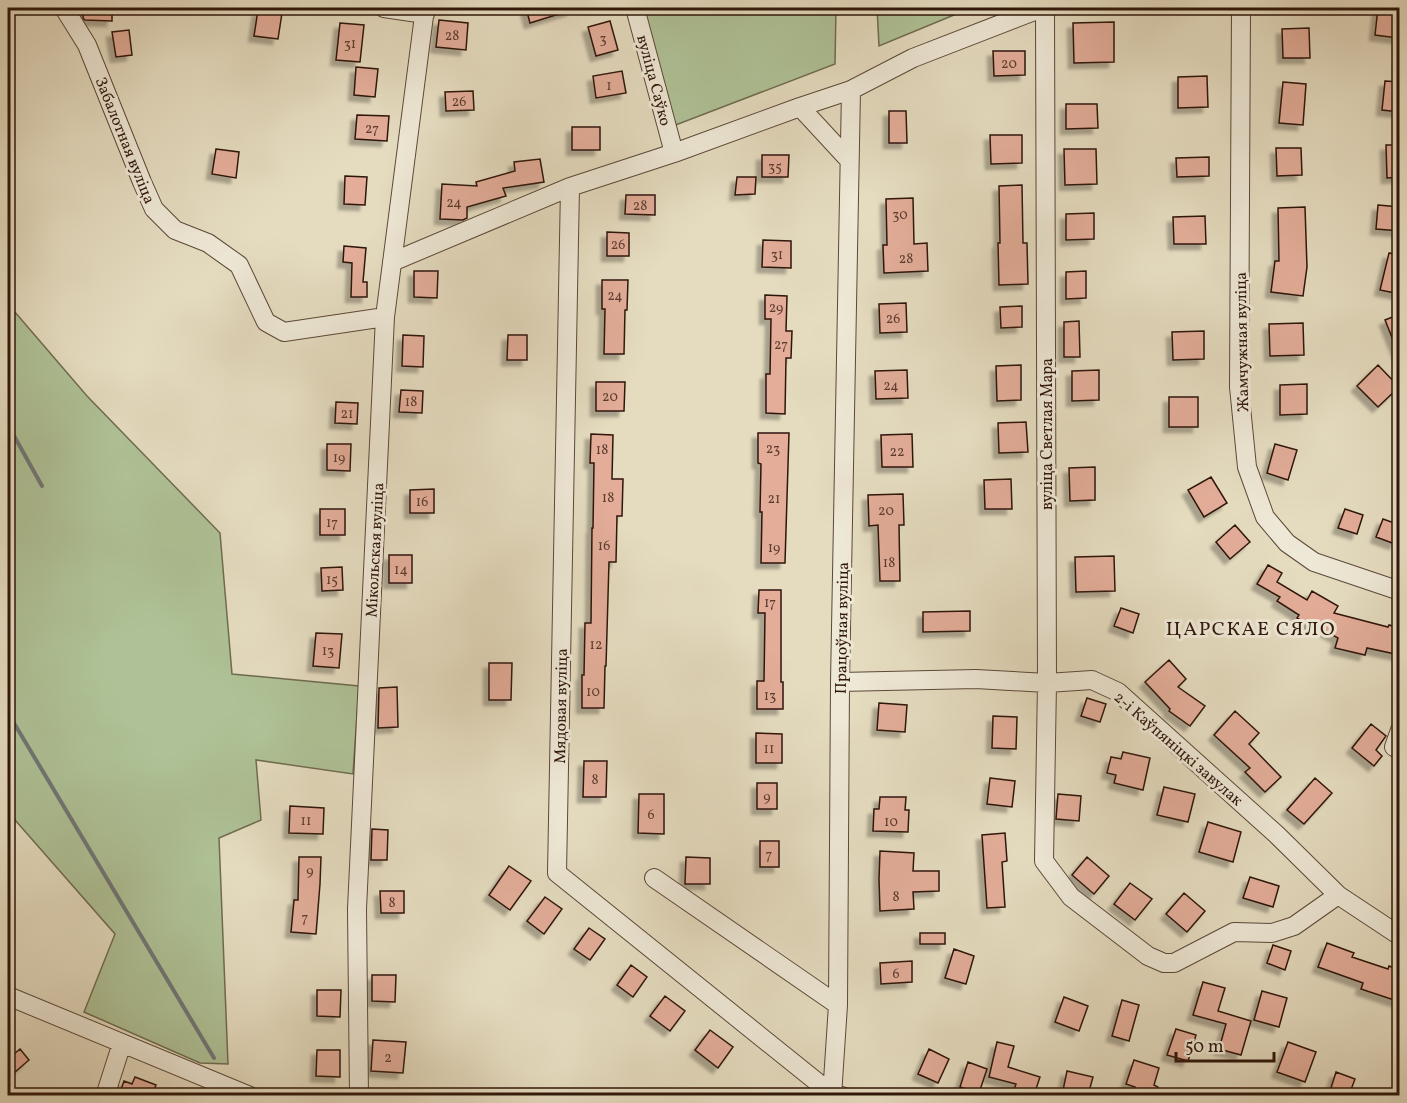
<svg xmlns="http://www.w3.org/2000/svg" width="1407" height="1103" viewBox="0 0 1407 1103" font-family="Vollkorn,serif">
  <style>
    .green { fill: #afc297; stroke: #6f6c50; stroke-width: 1.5 }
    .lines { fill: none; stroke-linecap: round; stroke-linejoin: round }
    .stream { stroke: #717777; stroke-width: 4 }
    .building { fill: #e3ad99; stroke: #2f160a; stroke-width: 1.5; filter: url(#shadow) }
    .minor-casing { stroke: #5c4838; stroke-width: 20 }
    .minor { stroke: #eee8d6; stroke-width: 18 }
    .labels { text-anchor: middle; stroke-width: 6; stroke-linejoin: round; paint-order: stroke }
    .number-label { font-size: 14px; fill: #5c3c2e }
    .street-label { font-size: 16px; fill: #2f160a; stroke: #eee8d6 }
    .quarter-label { font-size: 20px; letter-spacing: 1.5px; fill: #2f160a; stroke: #eee8d6 }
  </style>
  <defs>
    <filter id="shadow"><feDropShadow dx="-5.5" dy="5.5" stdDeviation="1.5" flood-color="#0004"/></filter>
  </defs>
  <rect width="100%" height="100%" fill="#e5dcc0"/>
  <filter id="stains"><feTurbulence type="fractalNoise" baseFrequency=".00333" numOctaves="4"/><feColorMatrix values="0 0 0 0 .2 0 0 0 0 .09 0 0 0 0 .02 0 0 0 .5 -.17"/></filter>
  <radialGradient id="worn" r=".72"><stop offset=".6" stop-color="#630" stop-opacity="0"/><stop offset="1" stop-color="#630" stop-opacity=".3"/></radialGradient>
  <!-- green -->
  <path class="green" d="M642,8H836L835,64L673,126Z
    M877,8H971L879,46Z
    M8,304L87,396L220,533L232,674L359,686L353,774L256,760L261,820L219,838L228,1064L200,1063L84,1012L115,934L8,812Z"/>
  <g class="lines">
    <!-- stream -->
    <path class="stream" d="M8,425L42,486
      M8,713L214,1058"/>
  </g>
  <!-- building -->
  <path class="building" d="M84,8H112V21L85,20L83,18Z
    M526,8H572V10L530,23Z
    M1378,8H1400L1398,38L1375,35Z
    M258,10L282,13L278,39L254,36Z
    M439,20L468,23L466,50L436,47Z
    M610,21L618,50L596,56L588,27Z
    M1114,22V62L1074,63L1073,23Z
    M340,23L364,25L360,62L336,60Z
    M1309,28L1310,58H1283L1282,29Z
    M129,30L132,55L116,57L112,32Z
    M993,51H1025V75L994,76Z
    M356,67L378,69L375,97L354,95Z
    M622,71L626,93L596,98L593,76Z
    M1207,76L1208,107L1178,108V77Z
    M1385,81L1400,82V112L1382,110Z
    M1283,82L1306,84L1303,125L1279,123Z
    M473,91L474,110L446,111L445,92Z
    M1066,104H1097L1098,128L1066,129Z
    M889,111H906L907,143H889Z
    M357,115L389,116L387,141L355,139Z
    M572,127H600V150H572Z
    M990,135H1022V163L991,164Z
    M1386,145H1400V177L1387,178Z
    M1276,148H1301L1302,175L1277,176Z
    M216,149L239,152L236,178L212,174Z
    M1064,149H1096L1097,184L1065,185Z
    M762,155H789L788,177H762Z
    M1209,157V176L1177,177L1176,158Z
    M540,159L544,182L503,188L506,196L467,207V218L463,220L440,219L442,184L477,186L476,182L515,171L514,162Z
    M345,176L367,177L365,205L344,204Z
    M737,177H756L755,194L735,195Z
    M1022,185L1023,243H1027L1028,284L999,285L998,243H1000L999,186Z
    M626,195H655V215L625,214Z
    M913,198L914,244L927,243L928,271L884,273L883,245H887L886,199Z
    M1378,205L1400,207V231L1376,229Z
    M1305,207L1307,267L1303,296L1271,292L1275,261H1279L1278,208Z
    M1094,213V239L1066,240V214Z
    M1205,216L1206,244H1174L1173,217Z
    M607,232L629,233V256H607Z
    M763,240L791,241V268L762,267Z
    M344,246L366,248L363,282H367V297H351L352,263L343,262Z
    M1389,253L1400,255V294L1380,290Z
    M414,271H438L437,298L414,297Z
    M1086,271V298L1066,299V272Z
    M602,280H628L627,310H625L624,354H604L605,309H602Z
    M765,295L787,296L786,331H792L791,358H786L785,414L766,413V374H770L771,319H765Z
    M906,303L907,332L880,333L879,304Z
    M1022,306V327L1001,328L1000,307Z
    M1400,314V355H1399L1385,320Z
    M1079,321L1080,357H1064V322Z
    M1303,323L1304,355L1270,356L1269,324Z
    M1204,331V359L1173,360L1172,332Z
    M403,335L424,336L423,367L402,366Z
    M508,335H527V360H507Z
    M1021,365V400L997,401L996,366Z
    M1378,365L1399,387L1378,407L1357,386Z
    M907,370L908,398L876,399L875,371Z
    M1099,370V400L1072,401V371Z
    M596,382H625L624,411H596Z
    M1307,384V414L1280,415V385Z
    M401,390L423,391L422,413L399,412Z
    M1169,397H1198V427H1169Z
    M336,402L358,403L357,424L335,423Z
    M1026,422L1028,452L999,453L998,423Z
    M758,433H789L785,563H761L762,512H760L761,464L758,463Z
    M591,434L613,435L612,479H623L622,516H617L616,562H609L606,666H605L604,708H582V675H584L585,623H591L592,528H593L594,463H590Z
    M912,434L913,467H882L881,435Z
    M327,444H351L350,471L327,470Z
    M1275,444L1297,450L1288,480L1267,473Z
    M1095,467V500L1070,501L1069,468Z
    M1211,477L1227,503L1204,517L1188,490Z
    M1011,479L1012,509H985L984,480Z
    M434,489V513H410V490Z
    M903,494L904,525H899L900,581H880L878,525L869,526L868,495Z
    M320,509H345V535H320Z
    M1345,509L1363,515L1357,534L1338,528Z
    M1383,519L1400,525V530L1395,544L1376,537Z
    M1235,525L1250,542L1230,559L1216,542Z
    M389,555H412V583H389Z
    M1114,556L1115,591L1076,592L1075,557Z
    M1268,565L1282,573L1277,582L1307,600L1312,591L1338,606L1334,613L1388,627L1389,625L1400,628V655L1367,648L1365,655L1335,648L1338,638L1314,624L1312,627L1297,618L1299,615L1277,601L1280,597L1257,584Z
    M342,567L343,590L322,591L321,568Z
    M759,590H781V682H783V709H757V681H764L765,613H758Z
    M1121,608L1139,614L1133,633L1114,626Z
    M970,611V631L923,632V612Z
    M316,633L342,634L339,668L313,666Z
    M1169,660L1186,679L1178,687L1205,706L1190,726L1169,711L1170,709L1145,682Z
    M489,663H512L511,700H489Z
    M397,687L398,727L378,728L379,688Z
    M1087,698L1106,704L1100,722L1081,716Z
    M879,703L907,705L905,732L877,730Z
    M1235,711L1259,733L1249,744L1281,777L1265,792L1245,772L1250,768L1214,735Z
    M993,716L1017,717L1016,749L992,748Z
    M1371,724L1386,736L1376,750L1382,756L1374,766L1352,748Z
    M756,733L782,734V763H756Z
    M1123,752L1150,758L1143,790L1114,783L1116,775L1107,773L1111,757L1121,759Z
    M584,761H607L606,797H583Z
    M990,778L1015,781L1012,807L987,804Z
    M1315,778L1332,793L1304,824L1287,810Z
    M757,783H777V809H757Z
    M1164,787L1195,794L1188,822L1157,815Z
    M639,794H664V834L638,833Z
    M1058,794L1081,796L1079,821L1056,819Z
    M880,797H906L905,810H909L908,832L873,831L874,809H879Z
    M290,806L324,808L323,834L289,833Z
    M1208,822L1241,832L1233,862L1199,852Z
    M372,829L388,830L387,860H371Z
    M1005,833L1007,861L1002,862L1005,907L987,908L982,835Z
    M760,841H779V867H760Z
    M880,851L914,853L913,871H939V891L913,892L914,909L880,911L879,879Z
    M299,857H321L320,884L316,934L291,932L294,900H298Z
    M686,857L710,858V884H685Z
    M1087,857L1109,876L1094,894L1072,875Z
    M509,866L531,881L510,910L489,895Z
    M1250,877L1279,886L1273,907L1243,898Z
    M1130,883L1152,899L1135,920L1114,904Z
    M380,891H404V913H381Z
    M1184,893L1205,911L1187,932L1166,914Z
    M545,897L562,909L544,934L527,921Z
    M589,928L605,939L590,960L574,949Z
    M920,933H945V944H920Z
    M1327,943L1354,953L1352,957L1388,969L1389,966L1400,970V1002L1361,989L1363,983L1318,967Z
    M1273,945L1291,951L1285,970L1267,963Z
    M954,949L974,956L966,984L945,978Z
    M912,961V982L881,984L880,963Z
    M631,965L647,977L633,997L617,985Z
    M372,975H396L395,1002L372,1001Z
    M1203,982L1225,988L1218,1011L1251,1021L1241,1055L1219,1049L1226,1024L1193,1015Z
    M317,990H341L340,1017L317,1016Z
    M1262,991L1287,998L1279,1027L1254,1020Z
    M665,996L685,1011L670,1031L650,1016Z
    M1064,997L1088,1006L1079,1031L1055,1022Z
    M1122,1000L1139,1005L1129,1041L1112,1036Z
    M1176,1029L1196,1035L1188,1061L1167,1055Z
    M710,1030L733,1047L718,1068L695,1050Z
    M373,1040L406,1042L403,1073L371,1071Z
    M997,1042L1014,1046L1008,1067L1040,1077L1034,1095H1012L1016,1084L989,1077Z
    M1288,1042L1316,1052L1305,1082L1277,1072Z
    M20,1049L29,1060L8,1078V1059Z
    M929,1049L949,1059L938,1083L918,1074Z
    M317,1050H340V1077L316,1076Z
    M1134,1060L1159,1068L1154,1085L1158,1087L1155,1095H1149L1134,1091L1135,1087L1126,1084Z
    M968,1062L987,1069L979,1093L960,1087Z
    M1067,1071L1093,1077L1088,1095H1062Z
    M1336,1072L1355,1079L1349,1095H1344L1330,1091Z
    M135,1077L156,1085L152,1095H119L124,1081L132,1084Z"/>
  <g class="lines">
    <defs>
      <path id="minor" d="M64,8L87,45L142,182L154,209L175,230L208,243L239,265L266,322L284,332L385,317
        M384,8L425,14
        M635,8L674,153
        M1045,8L1047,683L1044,861L1071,897L1148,956L1164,963H1174L1234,932L1272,933L1294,926L1338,895
        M1241,8L1239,387L1247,467L1265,517L1287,543L1314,562L1400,591
        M800,107L849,160
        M570,187L557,873L832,1094L842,1096
        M392,262L570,187L674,153L800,107L851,90L913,58L1042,8
        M840,682L976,679L1047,683L1092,680L1118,692L1276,834L1338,895L1400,936
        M1394,747L1400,730
        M654,878L838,1005
        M8,996L250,1096
        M105,1096L122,1043
        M359,1096L357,909L385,317L425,8
        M832,1096L838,1005L840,682L851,90"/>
    </defs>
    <!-- minor casing -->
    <use href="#minor" class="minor-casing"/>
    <!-- minor -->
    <use href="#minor" class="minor"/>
  </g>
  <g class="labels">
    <!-- number labels -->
    <g class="number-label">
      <text x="452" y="40">28</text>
      <text x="603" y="43">3</text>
      <text x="350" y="48">31</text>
      <text x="1009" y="68">20</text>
      <text x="609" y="90">1</text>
      <text x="459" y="106">26</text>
      <text x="372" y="133">27</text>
      <text x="775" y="171">35</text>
      <text x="454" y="207">24</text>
      <text x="640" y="210">28</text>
      <text x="900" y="219">30</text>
      <text x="618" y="249">26</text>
      <text x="777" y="259">31</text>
      <text x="906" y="263">28</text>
      <text x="615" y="300">24</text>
      <text x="776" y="312">29</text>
      <text x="893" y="323">26</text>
      <text x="781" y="349">27</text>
      <text x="891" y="390">24</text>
      <text x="610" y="401">20</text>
      <text x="411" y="406">18</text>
      <text x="347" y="418">21</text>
      <text x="773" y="453">23</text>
      <text x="602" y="454">18</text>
      <text x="897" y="456">22</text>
      <text x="339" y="462">19</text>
      <text x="608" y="502">18</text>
      <text x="774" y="503">21</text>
      <text x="422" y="506">16</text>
      <text x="886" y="515">20</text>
      <text x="332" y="527">17</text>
      <text x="604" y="550">16</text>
      <text x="774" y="552">19</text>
      <text x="889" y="567">18</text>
      <text x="401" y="574">14</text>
      <text x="332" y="584">15</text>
      <text x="770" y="607">17</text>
      <text x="596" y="649">12</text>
      <text x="328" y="655">13</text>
      <text x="593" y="696">10</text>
      <text x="770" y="700">13</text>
      <text x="769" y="753">11</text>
      <text x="595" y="784">8</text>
      <text x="767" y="801">9</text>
      <text x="651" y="819">6</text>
      <text x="306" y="825">11</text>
      <text x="891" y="826">10</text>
      <text x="769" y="859">7</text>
      <text x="310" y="875">9</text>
      <text x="896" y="901">8</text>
      <text x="392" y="907">8</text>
      <text x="305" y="922">7</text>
      <text x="896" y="978">6</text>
      <text x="388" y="1062">2</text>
    </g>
    <!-- street labels -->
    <g class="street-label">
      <text transform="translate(655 80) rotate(75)" y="6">вуліца Саўко</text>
      <text transform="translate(126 140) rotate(68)" y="6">Забалотная вуліца</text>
      <text transform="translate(1241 342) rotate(-91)" y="6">Жамчужная вуліца</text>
      <text transform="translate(1046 434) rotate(-90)" y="6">вуліца Светлая Мара</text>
      <text transform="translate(374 550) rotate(-87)" y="6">Мікольская вуліца</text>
      <text transform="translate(841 628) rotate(-89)" y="6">Працоўная вуліца</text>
      <text transform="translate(560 706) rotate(-89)" y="6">Мядовая вуліца</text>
      <text transform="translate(1179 748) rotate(41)" y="6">2-і Каўпяніцкі завулак</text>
    </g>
    <!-- quarter labels -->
    <g class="quarter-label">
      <text x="1251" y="635">ЦАРСКАЕ СЯЛО</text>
    </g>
  </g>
  <!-- margin -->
  <rect width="1407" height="1103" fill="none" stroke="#e5dcc0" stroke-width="30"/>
  <rect x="9" y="9" width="1389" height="1085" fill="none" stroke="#2f160a" stroke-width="3"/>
  <rect x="15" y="15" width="1377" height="1073" fill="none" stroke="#2f160a" stroke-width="1.5"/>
  <!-- scale -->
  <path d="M1176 1052v9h98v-9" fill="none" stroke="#2f160a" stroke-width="3"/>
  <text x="1185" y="1052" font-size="18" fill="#2f160a" stroke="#eee8d6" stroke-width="4.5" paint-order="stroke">50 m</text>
  <rect width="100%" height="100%" filter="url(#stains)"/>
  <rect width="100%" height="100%" fill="url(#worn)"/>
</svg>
